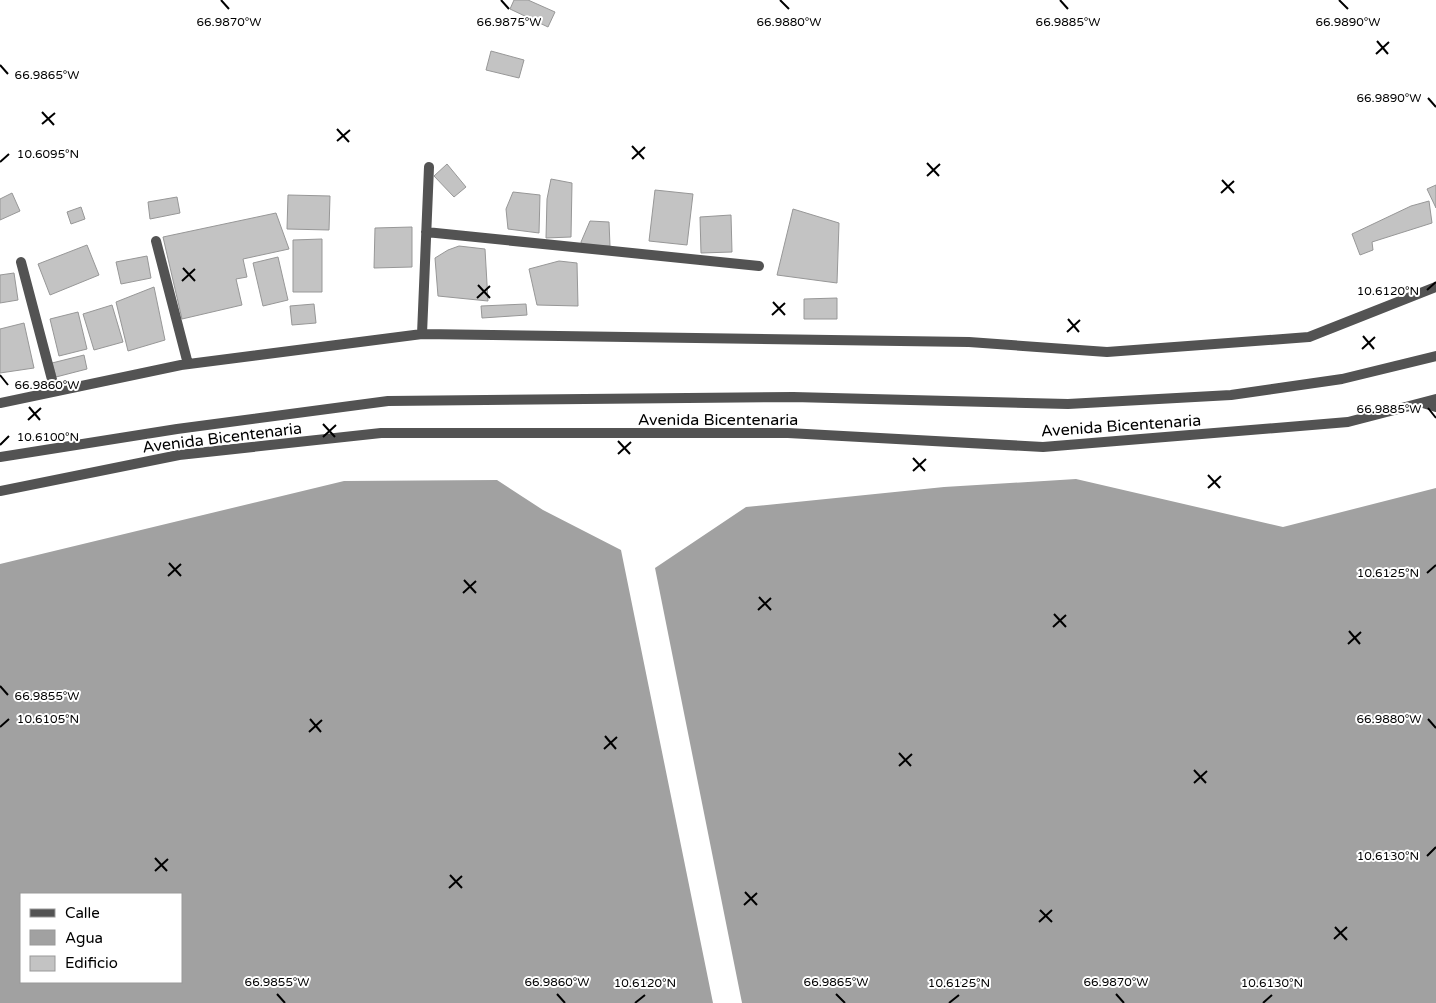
<svg xmlns="http://www.w3.org/2000/svg" width="1436" height="1003" viewBox="0 0 1436 1003" font-family="'Varela Round',sans-serif">
  <style>
    .water { fill: #a1a1a1; fill-rule: evenodd }
    .building { fill: #c3c3c3; stroke: #979797 }
    .lines { fill: none; stroke-linecap: round; stroke-linejoin: round }
    .service { stroke: #535353; stroke-width: 10 }
    .minor { stroke: #535353; stroke-width: 10 }
    .tertiary { stroke: #535353; stroke-width: 10 }
    .ticks { fill: none; stroke: #000; stroke-width: 2 }
    .labels { text-anchor: middle; stroke-width: 4; stroke-linejoin: round; paint-order: stroke }
    .street-label { font-size: 16px; fill: #000; stroke: #fff }
    .ticks-label { font-size: 12px; text-anchor: middle; fill: #000; stroke: #fff; stroke-width: 4; stroke-linejoin: round; paint-order: stroke }
  </style>
  <rect width="100%" height="100%" fill="#fff"/>
  <!-- water -->
  <path class="water" d="M1076,479L1283,527L1436,488V1003H742L655,568L746,507L944,487Z
    M497,480L543,510L621,550L713,1003H0V564L344,481ZM181,894V982H21V894Z"/>
  <!-- building -->
  <path class="building" d="M514,0H528L555,12L548,27L510,9Z
    M491,51L524,60L519,78L486,70Z
    M447,164L466,187L454,197L434,176Z
    M551,179L572,183L571,237L546,238L547,199Z
    M1436,185V208L1427,189Z
    M655,190L693,194L687,245L649,241Z
    M513,192L540,195L539,233L508,229L506,209Z
    M12,193L20,211L0,220V199Z
    M288,195L330,196L329,230L287,229Z
    M177,197L180,213L150,219L148,202Z
    M1429,201L1432,223L1372,242L1373,250L1360,255L1352,234L1411,206Z
    M81,207L85,219L71,224L67,212Z
    M793,209L839,223L837,283L777,275Z
    M276,213L289,249L243,259L247,277L236,279L242,305L182,319L163,237Z
    M731,215L732,252L701,253L700,217Z
    M590,221L609,222L610,246H582L581,242Z
    M412,227V267L374,268L375,228Z
    M322,239V292H293V240Z
    M87,245L99,275L50,295L38,264Z
    M459,246L485,249L488,301L438,296L435,258L448,250Z
    M147,256L151,278L121,284L116,262Z
    M278,257L288,300L263,306L253,263Z
    M559,261L577,263L578,306L537,305L529,269Z
    M14,273L18,300L0,303V275Z
    M154,287L165,340L128,351L116,302Z
    M837,298V319H804V299Z
    M314,304L316,323L292,325L290,306Z
    M526,304L527,315L482,318L481,306Z
    M112,305L123,342L94,350L83,314Z
    M78,312L87,349L59,356L50,319Z
    M24,323L34,368L0,373V329Z
    M84,355L87,369L56,377L52,363Z"/>
  <g class="lines">
    <!-- service -->
    <path class="service" d="M1423,403L1436,407"/>
    <!-- minor -->
    <path class="minor" d="M426,232L759,266
      M156,241L188,364
      M21,262L55,391
      M422,334L429,167
      M0,403L181,365L422,334L969,342L1107,352L1309,337L1436,287"/>
    <!-- tertiary -->
    <path class="tertiary" d="M0,457L177,429L388,401L793,397L1068,404L1231,395L1342,379L1436,356
      M0,491L179,455L381,433H788L1043,447L1348,422L1436,399"/>
  </g>
  <!-- ticks -->
  <path class="ticks" d="M221,0L229,9M501,0L509,9M780,0L789,9M1060,0L1068,9M1339,0L1348,9M1377,41L1388,54M1376,54L1389,42M0,65L8,74M1428,98L1436,107M42,112L54,125M42,124L55,113M337,129L349,142M337,141L350,130M632,146L644,159M632,159L645,147M0,162L9,154M927,163L939,176M927,176L940,164M1222,180L1234,193M1221,193L1234,181M183,268L195,281M182,281L195,269M478,285L490,298M1427,290L1436,282M477,298L490,286M773,302L785,315M772,315L785,303M1068,319L1079,332M1067,332L1080,320M1363,336L1374,349M1362,349L1375,337M0,375L8,385M29,407L40,420M1428,408L1436,418M28,420L41,408M323,424L335,437M323,437L336,425M618,441L630,454M0,445L9,436M618,454L631,442M913,458L925,471M913,471L926,459M1208,475L1220,488M1208,488L1221,476M169,563L181,576M1427,573L1436,565M168,576L181,564M464,580L476,593M463,593L476,581M759,597L771,610M758,610L771,598M1054,614L1066,627M1053,627L1066,615M1349,631L1360,644M1348,644L1361,632M0,686L8,695M310,719L321,732M1428,719L1436,728M0,727L9,719M309,732L322,720M605,736L616,749M604,749L617,737M899,753L911,766M899,766L912,754M1194,770L1206,783M1194,783L1207,771M1427,856L1436,847M155,858L167,871M155,871L168,859M450,875L462,888M449,888L462,876M745,892L757,905M744,905L757,893M1040,910L1052,922M1039,922L1052,910M1335,927L1347,940M1334,939L1347,927M277,994L285,1003M557,994L565,1003M836,994L845,1003M1116,994L1124,1003M635,1003L645,995M949,1003L959,995M1263,1003L1272,995"/>
  <g class="labels">
    <!-- street labels -->
    <g class="street-label">
      <text x="718" y="425">Avenida Bicentenaria</text>
      <text transform="translate(1121 425) rotate(-4)" y="6">Avenida Bicentenaria</text>
      <text transform="translate(222 437) rotate(-7)" y="6">Avenida Bicentenaria</text>
    </g>
  </g>
  <g class="ticks-label">
    <text x="229" y="26">66.9870°W</text>
    <text x="509" y="26">66.9875°W</text>
    <text x="789" y="26">66.9880°W</text>
    <text x="1068" y="26">66.9885°W</text>
    <text x="1348" y="26">66.9890°W</text>
    <text x="47" y="79">66.9865°W</text>
    <text x="1389" y="102">66.9890°W</text>
    <text x="48" y="158">10.6095°N</text>
    <text x="1388" y="295">10.6120°N</text>
    <text x="47" y="389">66.9860°W</text>
    <text x="1389" y="413">66.9885°W</text>
    <text x="48" y="441">10.6100°N</text>
    <text x="1388" y="577">10.6125°N</text>
    <text x="47" y="700">66.9855°W</text>
    <text x="48" y="723">10.6105°N</text>
    <text x="1389" y="723">66.9880°W</text>
    <text x="1388" y="860">10.6130°N</text>
    <text x="277" y="986">66.9855°W</text>
    <text x="557" y="986">66.9860°W</text>
    <text x="836" y="986">66.9865°W</text>
    <text x="1116" y="986">66.9870°W</text>
    <text x="645" y="987">10.6120°N</text>
    <text x="959" y="987">10.6125°N</text>
    <text x="1272" y="987">10.6130°N</text>
  </g>
  <!-- legend -->
  <rect x="20" y="893" width="162" height="90" fill="#ffffff" stroke="#999999"/>
  <rect x="30" y="909" width="25" height="8" fill="#535353" stroke="#999999"/>
  <text x="65" y="918" font-size="15" fill="#000000">Calle</text>
  <rect x="30" y="930" width="25" height="15" fill="#a1a1a1" stroke="#999999"/>
  <text x="65" y="943" font-size="15" fill="#000000">Agua</text>
  <rect x="30" y="956" width="25" height="15" fill="#c3c3c3" stroke="#999999"/>
  <text x="65" y="968" font-size="15" fill="#000000">Edificio</text>
</svg>
